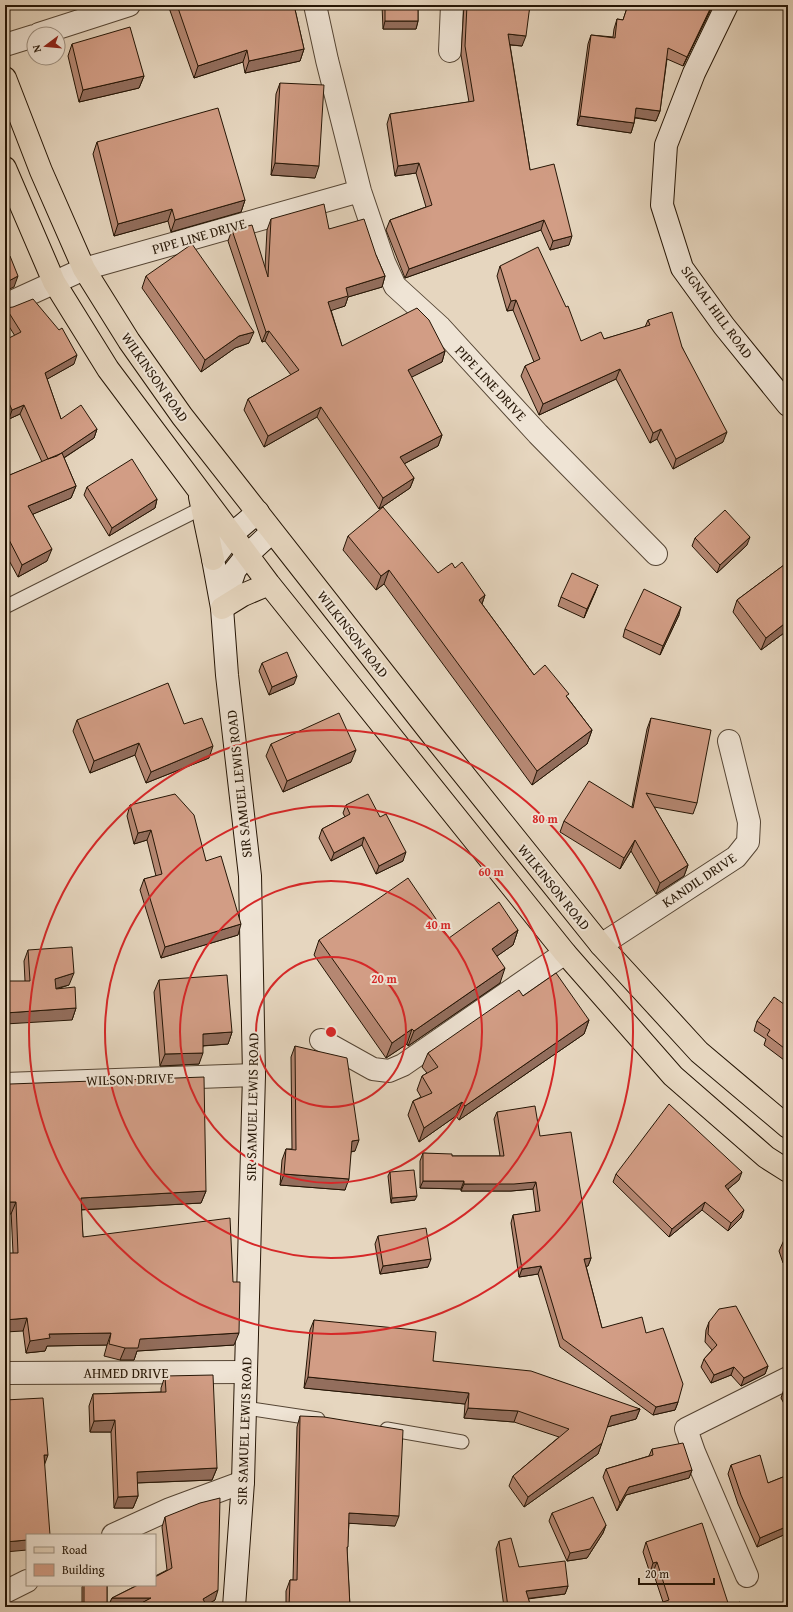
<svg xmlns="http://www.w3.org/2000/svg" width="793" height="1612" viewBox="0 0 793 1612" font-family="'Gentium Book Plus',serif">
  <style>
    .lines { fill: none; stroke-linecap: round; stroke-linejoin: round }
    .service-casing { stroke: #554534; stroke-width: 15 }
    .minor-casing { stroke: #554534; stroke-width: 24 }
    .secondary-casing { stroke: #251505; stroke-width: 24 }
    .primary-casing { stroke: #251505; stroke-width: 24 }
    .service { stroke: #efe4d5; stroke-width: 13 }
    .minor { stroke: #efe4d5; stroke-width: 22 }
    .secondary { stroke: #efe4d5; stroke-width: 22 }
    .primary { stroke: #e6d6bf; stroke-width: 22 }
    .wall { fill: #b58772; stroke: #251505 }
    .shaded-wall { fill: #936e5d; stroke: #251505 }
    .building { fill: #d29d85; stroke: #251505 }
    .ring { fill: none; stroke: #d62828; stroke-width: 2 }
    .labels { text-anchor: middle; stroke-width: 4; stroke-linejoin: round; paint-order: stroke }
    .street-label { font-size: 14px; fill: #251505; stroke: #efe4d5 }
    .centre { fill: #d62828; stroke: #efe4d5; stroke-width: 2 }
    .ring-label { font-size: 12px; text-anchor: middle; font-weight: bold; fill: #d62828; stroke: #efe4d5; stroke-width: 4; stroke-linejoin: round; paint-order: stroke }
  </style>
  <rect width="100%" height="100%" fill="#e6d6bf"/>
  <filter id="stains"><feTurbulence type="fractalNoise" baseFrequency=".005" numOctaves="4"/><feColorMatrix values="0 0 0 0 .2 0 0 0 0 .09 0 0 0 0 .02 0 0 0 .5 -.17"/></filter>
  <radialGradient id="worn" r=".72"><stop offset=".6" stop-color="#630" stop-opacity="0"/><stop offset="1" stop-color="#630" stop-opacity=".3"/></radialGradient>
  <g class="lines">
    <defs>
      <path id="service" d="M5,607L202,508
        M246,1408L318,1419
        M387,1429L462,1442"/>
      <path id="minor" d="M315,5L327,60L360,191L384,262L395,286L440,327L538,434L656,554
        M39,34L129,5
        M5,45L34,36
        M450,51L452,5
        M5,305L84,269L360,191
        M601,945L736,857L748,842L749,822L729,741
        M321,1040L373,1069L389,1071L403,1065L565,953
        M5,1084L254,1075
        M5,1373L246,1372
        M113,1535L170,1509L243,1482
        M747,1576L694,1452L686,1429L788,1378
        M5,1592L27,1581"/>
      <path id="secondary" d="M727,5L694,73L666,145L662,205L682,268L724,326L788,405
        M223,605L235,570L247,555L272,532
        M234,1607L243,1482L254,1075L250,876L227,675L222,608L213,559L232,534L258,512"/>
      <path id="primary" d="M5,78L41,171L84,269L129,341L182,416L437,741L601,945L699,1052L788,1127
        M5,168L54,282L108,369L269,584L565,953L673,1076L766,1157L788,1171
        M200,497L213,559
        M222,608L243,595L269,584"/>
    </defs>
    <!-- service casing -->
    <use href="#service" class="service-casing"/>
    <!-- minor casing -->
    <use href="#minor" class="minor-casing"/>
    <!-- secondary casing -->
    <use href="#secondary" class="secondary-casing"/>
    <!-- primary casing -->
    <use href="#primary" class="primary-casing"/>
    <!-- service -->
    <use href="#service" class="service"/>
    <!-- minor -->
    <use href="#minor" class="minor"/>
    <!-- secondary -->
    <use href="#secondary" class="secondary"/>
    <!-- primary -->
    <use href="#primary" class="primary"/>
  </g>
  <!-- wall -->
  <path class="wall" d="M168,5H294L304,49L300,61L245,73L243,62L194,78Z
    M382,5H418V21L416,29H383Z
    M464,5H530L522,46L510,45L530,170L569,245L550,250L541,230L405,278L386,230L390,220L426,207L416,173L395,176L387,124L390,114L469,102L461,55Z
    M628,5H713L683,66L667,59L660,111L656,121L635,118L634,123L631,133L577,125L588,44L591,35L613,37L614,29L617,19L623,20Z
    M72,44L144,76L139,88L79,102L68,56Z
    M280,83L315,178L271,175L276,94Z
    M97,142L245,200L241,212L171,232L168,221L114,236L93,154Z
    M271,219L329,229L376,255L385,276L382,287L348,297L345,306L331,310L342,346L445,351L442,362L411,377L442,435L438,446L404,464L414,478L410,488L379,509L317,417L264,447L244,410L248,399L291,375L265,341L262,342L228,241L232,230L265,268L267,230Z
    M500,266L581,341L604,339L645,327L648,320L682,347L723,442L673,469L657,439L650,443L616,379L539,415L521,376L525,366L534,362L513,310L507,311L497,276Z
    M146,276L249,343L235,348L201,372L142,288Z
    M6,308L74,364L47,379L61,419L97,429L94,438L64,458L76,486L71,498L33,514L47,561L18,577L5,553V477L42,462L20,414L9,419L5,410V340L15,336L5,320V311Z
    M87,487L157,499L155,508L109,536L84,495Z
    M348,536L438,573L455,568L485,595L482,604L534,675L567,697L592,730L587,744L532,785L384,584L376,590L343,550Z
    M695,538L747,545L717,573L692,546Z
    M788,562V630L761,650L733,612L737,600Z
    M598,585L584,618L558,606L561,597Z
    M679,615L660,655L623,637L625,629Z
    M262,663L294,684L269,695L259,671Z
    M651,718L697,803L693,814L654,807L688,865L684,876L656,894L631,851L620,869L560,832L564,821L632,807L647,729Z
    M77,720L184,724L209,758L146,783L135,755L90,773L73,731Z
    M271,744L351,762L283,792L266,756Z
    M130,805L206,861L238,935L161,958L140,890L144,879L156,876L147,840L134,844L127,816Z
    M346,805L380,817L403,861L376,874L362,845L331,861L319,838L322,829L345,817L343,813Z
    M518,930L513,945L497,956L500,983L408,1046L407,1044L386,1058L314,955L319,940L449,938Z
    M28,950L69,985L57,989L76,1008L72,1020L25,981L24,961Z
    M159,980L232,1032L228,1044L203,1046L199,1064L160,1066L154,992Z
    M523,996L589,1020L584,1034L459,1120L456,1116L419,1142L408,1115L413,1101L421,1097L417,1090L422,1076L427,1073L422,1067L428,1053Z
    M788,1007V1063L764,1045L766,1039L754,1031L757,1021Z
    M295,1046L355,1151L351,1152L345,1190L280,1185L282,1160L286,1149H292L291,1057Z
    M5,1082L206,1191L201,1203L81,1210L83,1237L234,1345L137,1351L134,1360H120L104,1356L107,1345L47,1346L45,1351L26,1353L13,1253Z
    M497,1112L540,1136L591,1258L588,1266H586L602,1328L646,1333L678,1402L675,1410L653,1415L560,1347L538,1274L519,1277L511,1223L513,1215L536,1212L533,1189L511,1191H461V1189L420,1188V1161L423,1153L452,1156H500L494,1119Z
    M390,1172L415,1200L391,1203L388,1176Z
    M616,1174L739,1180L728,1189L741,1218L728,1231L702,1210L669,1237L613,1182Z
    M788,1234V1265L783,1263L779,1251L784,1240Z
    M378,1236L428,1267L380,1274L375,1244Z
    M314,1320L433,1361L640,1409L636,1419L607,1427L598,1454L524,1507L509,1486L513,1476L559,1437L514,1422L464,1418L465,1404L304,1388L310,1330Z
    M709,1322L768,1366L765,1374L741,1386L731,1375L711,1383L701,1367L704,1359L712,1350L705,1342L706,1330Z
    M165,1376L217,1468L212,1480L137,1483L138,1496L133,1508H114L111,1432H90L89,1406L93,1394L161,1392V1388Z
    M788,1388V1411L781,1398L784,1389Z
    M300,1416L395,1526L349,1523L347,1551L350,1607H286V1591L290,1580H293L297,1427Z
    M652,1449L692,1470L689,1478L626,1495L617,1511L603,1477L606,1469L649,1456Z
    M731,1465L768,1483L788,1475V1533L757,1547L738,1504L728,1474Z
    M552,1513L606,1525L603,1533L587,1558L567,1561L549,1521Z
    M165,1517L215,1600L206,1605L207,1607H108L112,1598L167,1570L162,1527Z
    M499,1541L519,1567L568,1586L565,1594L528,1599L531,1607H504L496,1549Z
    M646,1542L729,1606L742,1607L663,1602L653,1572L650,1573L643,1552Z
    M83,1585H107V1603L106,1607H82V1587Z"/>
  <!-- shaded-wall -->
  <path class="shaded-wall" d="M22,5H33L20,9Z
    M712,5H713L683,66L687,57Z
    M385,21H418L416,29H383Z
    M508,34L526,36L522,46L504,44Z
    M304,49L300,61L245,73L249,61Z
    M247,50L243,62L194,78L198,66Z
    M144,76L139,88L79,102L83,90Z
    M636,108L660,111L656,121L633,117Z
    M580,116L634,123L631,133L577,125Z
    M275,163L319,166L315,178L271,175Z
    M419,163L416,173L395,176L398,166Z
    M245,200L241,212L171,232L175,220Z
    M172,209L168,221L114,236L118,224Z
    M544,220L541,230L405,278L409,269Z
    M572,236L569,245L550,250L553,241Z
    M18,276L14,287L5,291V283Z
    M385,276L382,287L348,297L345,306L324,313L328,302L346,288Z
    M516,300L513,310L507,311L511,301Z
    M269,331L265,341L262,342L266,332Z
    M254,332L249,343L235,348L201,372L205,360L239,336Z
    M445,351L442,362L404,381L408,370Z
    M77,355L74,364L42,382L45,373Z
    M620,369L616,379L539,415L543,404Z
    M24,405L20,414L9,419L12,410Z
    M321,407L317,417L264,447L268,436Z
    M97,429L94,438L45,470L49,461Z
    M661,429L657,439L650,443L653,433Z
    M727,432L723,442L673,469L676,459Z
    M442,435L438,446L396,468L400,457Z
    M414,478L410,488L379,509L383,498Z
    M76,486L71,498L24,518L28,506Z
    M157,499L155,508L109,536L112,528Z
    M750,537L747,545L717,573L720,565Z
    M52,549L47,561L18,577L22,565Z
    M389,570L384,584L376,590L381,576Z
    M598,585L595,593L584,618L587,609Z
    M485,595L480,609L479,600Z
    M681,607L679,615L660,655L663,646Z
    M788,621V630L761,650L766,638Z
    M297,676L294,684L269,695L272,687Z
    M592,730L587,744L532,785L537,771Z
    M139,743L135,755L90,773L94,761Z
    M213,746L209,758L146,783L151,772Z
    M356,750L351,762L283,792L287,781Z
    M151,830L147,840L134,844L138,833Z
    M364,837L362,845L331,861L334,853Z
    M635,840L631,851L620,869L624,858Z
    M406,852L403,861L376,874L379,866Z
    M688,865L684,876L656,894L660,883Z
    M241,924L238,935L161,958L165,947Z
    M518,930L513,945L487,963L492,949Z
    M505,968L500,983L408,1046L414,1031Z
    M74,973L69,985L50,990L55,979Z
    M76,1008L72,1020L5,1024V1013Z
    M589,1020L584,1034L459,1120L465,1106Z
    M412,1029L407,1044L386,1058L392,1043Z
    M232,1032L228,1044L199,1046L203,1034Z
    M203,1053L199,1064L160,1066L165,1054Z
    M462,1102L456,1116L419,1142L424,1128Z
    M359,1140L355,1151L348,1152L352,1141Z
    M742,1172L739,1180L722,1194L725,1186Z
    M284,1174L349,1179L345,1190L280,1185Z
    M423,1181H464L461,1189L420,1188Z
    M536,1182L533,1189L511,1191H461L464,1184Z
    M206,1191L201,1203L76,1210L81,1198Z
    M417,1196L415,1200L391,1203L392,1198Z
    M5,1202H16L11,1214H5Z
    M705,1202L702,1210L669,1237L672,1229Z
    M744,1210L741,1218L728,1231L731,1223Z
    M591,1258L588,1266L581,1267L584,1259Z
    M431,1259L428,1267L380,1274L383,1266Z
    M541,1266L538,1274L519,1277L522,1269Z
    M27,1318L23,1331L5,1332V1320Z
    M111,1333L107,1345L47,1346L45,1351L26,1353L30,1341L49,1334Z
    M239,1333L234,1345L137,1351L134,1360H120L125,1348L140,1339Z
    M768,1366L765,1374L741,1386L744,1378Z
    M734,1367L731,1375L711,1383L714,1375Z
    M308,1377L469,1393L465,1404L304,1388Z
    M678,1402L675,1410L653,1415L656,1407Z
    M468,1408L518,1411L514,1422L464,1418Z
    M640,1409L636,1419L607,1427L611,1416Z
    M115,1420L111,1432H90L94,1421Z
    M602,1443L598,1454L524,1507L528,1497Z
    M44,1455H48L44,1466Z
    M217,1468L212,1480L133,1483L137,1472Z
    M692,1470L689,1478L626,1495L617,1511L620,1503L629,1487Z
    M138,1496L133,1508H114L118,1497Z
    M349,1513L399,1516L395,1526L345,1523Z
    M606,1525L603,1533L587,1558L567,1561L570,1553Z
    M788,1526V1533L757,1547L760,1538Z
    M27,1540V1550L5,1552V1542Z
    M657,1562L653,1572L650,1573L653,1563Z
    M568,1586L565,1594L523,1599L526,1591Z
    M218,1590L215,1600L203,1607V1599Z
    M112,1598H151L136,1606L135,1607H108Z
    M84,1603H107L106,1607H82Z"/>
  <!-- building -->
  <path class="building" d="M177,5H252V6V5H294L304,49L249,61L247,50L198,66Z
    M385,5H418V21H385Z
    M467,5H530L526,36L508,34L530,170L554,164L572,236L553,241L544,220L409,269L390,220L432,205L419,163L398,166L390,114L474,101L465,46Z
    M628,5H712L687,57L668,48L660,111L636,108L634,123L580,116L591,35L615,38L617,19L623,20Z
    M130,27L144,76L83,90L72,44Z
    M280,83L324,85L319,166L275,163Z
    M218,108L245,200L175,220L172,209L118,224L97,142Z
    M324,204L329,229L364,219L376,255L385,276L346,288L348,296L328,302L342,346L417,308L429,320L445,351L408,370L442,435L400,457L414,478L383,498L321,407L268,436L248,399L299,370L269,331L266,332L232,230L252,225L268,277L271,219Z
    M192,244L254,332L239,336L205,360L146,276Z
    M538,247L566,307L568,306L581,341L601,332L604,339L650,325L648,320L672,312L682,347L727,432L676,459L661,429L653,433L620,369L543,404L525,366L540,359L516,300L511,301L500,266Z
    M10,256L18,276L5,283V258Z
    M33,299L59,330L62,328L77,355L45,373L61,419L81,405L97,429L57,456L48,459L24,405L12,410L5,394V340L21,332L6,308L13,307Z
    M62,453L76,486L28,506L52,549L22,565L5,532V477Z
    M132,459L157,499L112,528L87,487Z
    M383,507L438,573L452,563L455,568L462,562L485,595L479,600L534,675L545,665L569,694L566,696L592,730L537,771L389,570L381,576L348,536Z
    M725,510L750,537L720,565L695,538Z
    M788,562V621L766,638L737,600Z
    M572,573L598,585L587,609L561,597Z
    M644,589L681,607L663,646L625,629Z
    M287,652L297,676L272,687L262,663Z
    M168,683L184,724L202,718L213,746L151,772L139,743L94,761L77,720Z
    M339,713L356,750L287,781L271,744Z
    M651,718L711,730L697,803L646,793L688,865L660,883L635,840L624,858L564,821L589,781L633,808Z
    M175,794L194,815L206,861L221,856L241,924L165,947L144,879L162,874L151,830L138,833L130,805Z
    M368,794L380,817L386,814L406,852L379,866L364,837L334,853L322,829L350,814L346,805Z
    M408,878L449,938L499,902L518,930L492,949L505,968L414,1031L412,1029L392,1043L319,940Z
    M72,947L74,973L55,979L56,989L75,987L76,1008L5,1013V981H30L28,950Z
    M556,973L589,1020L465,1106L462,1102L424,1128L413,1101L432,1093L422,1076L438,1067L428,1053L519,990L523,996Z
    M227,975L232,1032L203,1034V1053L165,1054L159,980Z
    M774,997L788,1007V1051L767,1035L770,1030L757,1021Z
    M295,1046L347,1058L359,1140L352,1141L349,1179L284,1174L286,1149L296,1150Z
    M204,1077L206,1191L81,1198L83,1237L230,1218L233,1282H240L239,1333L140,1339L138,1348H125L109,1344L111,1333L49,1334L50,1338L30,1341L27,1318L5,1320V1253H18L16,1202H5V1082L10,1084Z
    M669,1104L742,1172L725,1186L744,1210L731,1223L705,1202L672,1229L616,1174Z
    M535,1106L540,1136L571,1132L591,1258L584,1259L602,1328L642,1317L646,1333L663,1328L683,1384L678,1402L656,1407L563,1339L541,1266L522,1269L513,1215L540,1211L536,1182L514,1184H464V1181H423V1153L452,1154V1156H504L497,1112Z
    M414,1170L417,1196L392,1198L390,1172Z
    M426,1228L431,1259L383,1266L378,1236Z
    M788,1234V1252H787L784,1240Z
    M736,1306L768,1366L744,1378L734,1367L714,1375L704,1359L717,1345L708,1334L709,1322L719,1309Z
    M314,1320L436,1332L433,1361L531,1371L640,1409L611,1416L602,1443L528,1497L513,1476L569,1429L518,1411L468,1408L469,1393L308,1377Z
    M213,1375L217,1468L137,1472L138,1496L118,1497L115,1420L94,1421L93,1394L166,1392L165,1376Z
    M788,1388V1397L784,1389Z
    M43,1398L48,1455H44L50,1535H27V1540L5,1542V1400Z
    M300,1416L324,1417L403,1430L399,1516L349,1513L348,1547H347L350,1607H289L290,1580H297Z
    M683,1443L692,1470L629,1487L620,1503L606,1469L653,1455L652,1449Z
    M760,1455L768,1483L788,1475V1526L760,1538L741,1495L731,1465Z
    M593,1497L606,1525L590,1549L570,1553L552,1513Z
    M220,1498L218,1590L203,1599L207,1607H137L136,1606L151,1598H112L138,1585H155V1577L172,1568L165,1517L200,1503Z
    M702,1523L729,1606L740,1602L742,1607H649L669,1600L657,1562L653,1563L646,1542Z
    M511,1538L519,1567L565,1561L568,1586L526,1591L531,1607H508L499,1541Z
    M84,1585H107V1603H84Z"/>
  <!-- distance rings -->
  <g class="ring">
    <circle cx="331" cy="1032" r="75"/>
    <circle cx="331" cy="1032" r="151"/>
    <circle cx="331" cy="1032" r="226"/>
    <circle cx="331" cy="1032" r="302"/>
  </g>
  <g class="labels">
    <!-- street labels -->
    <g class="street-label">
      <text transform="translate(199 236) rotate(-16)" y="5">PIPE LINE DRIVE</text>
      <text transform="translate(717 312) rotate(54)" y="5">SIGNAL HILL ROAD</text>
      <text transform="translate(155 377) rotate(55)" y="5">WILKINSON ROAD</text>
      <text transform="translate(491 383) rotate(47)" y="5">PIPE LINE DRIVE</text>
      <text transform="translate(353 634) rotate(52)" y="5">WILKINSON ROAD</text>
      <text transform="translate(239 784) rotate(-96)" y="5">SIR SAMUEL LEWIS ROAD</text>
      <text transform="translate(699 880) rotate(-34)" y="5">KANDIL DRIVE</text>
      <text transform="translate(554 887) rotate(51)" y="5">WILKINSON ROAD</text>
      <text transform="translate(130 1079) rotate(-2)" y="5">WILSON DRIVE</text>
      <text transform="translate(252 1107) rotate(-89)" y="5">SIR SAMUEL LEWIS ROAD</text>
      <text x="126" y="1378">AHMED DRIVE</text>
      <text transform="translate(244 1431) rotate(-88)" y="5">SIR SAMUEL LEWIS ROAD</text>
    </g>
  </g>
  <circle cx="331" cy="1032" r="6" class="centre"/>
  <g class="ring-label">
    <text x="545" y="823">80 m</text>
    <text x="491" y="876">60 m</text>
    <text x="438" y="929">40 m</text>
    <text x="384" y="983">20 m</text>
  </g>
  <!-- margin -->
  <rect width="793" height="1612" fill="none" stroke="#e6d6bf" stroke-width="20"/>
  <rect x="6" y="6" width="781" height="1600" fill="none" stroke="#251505" stroke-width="2"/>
  <rect x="10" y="10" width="773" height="1592" fill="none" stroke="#251505"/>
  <!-- legend -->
  <rect x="26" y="1534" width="130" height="52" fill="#efe4d5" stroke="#9e9182"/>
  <rect x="34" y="1547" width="20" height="6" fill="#e6d6bf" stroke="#9e9182"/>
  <text x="62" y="1554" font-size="12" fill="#251505">Road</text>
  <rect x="34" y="1564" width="20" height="12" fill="#d29d85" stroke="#9e9182"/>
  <text x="62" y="1574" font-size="12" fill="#251505">Building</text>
  <!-- north arrow -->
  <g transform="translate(46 46) rotate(254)"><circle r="19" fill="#efe4d5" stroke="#9e9182"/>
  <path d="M0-3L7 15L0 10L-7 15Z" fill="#8f2418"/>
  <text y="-6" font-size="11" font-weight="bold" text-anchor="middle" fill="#251505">N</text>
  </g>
  <!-- scale -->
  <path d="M639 1578v6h75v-6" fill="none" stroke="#251505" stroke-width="2"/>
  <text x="645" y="1578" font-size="12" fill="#251505" stroke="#efe4d5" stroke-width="3" paint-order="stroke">20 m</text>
  <rect width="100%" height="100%" filter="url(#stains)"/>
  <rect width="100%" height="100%" fill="url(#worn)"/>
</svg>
